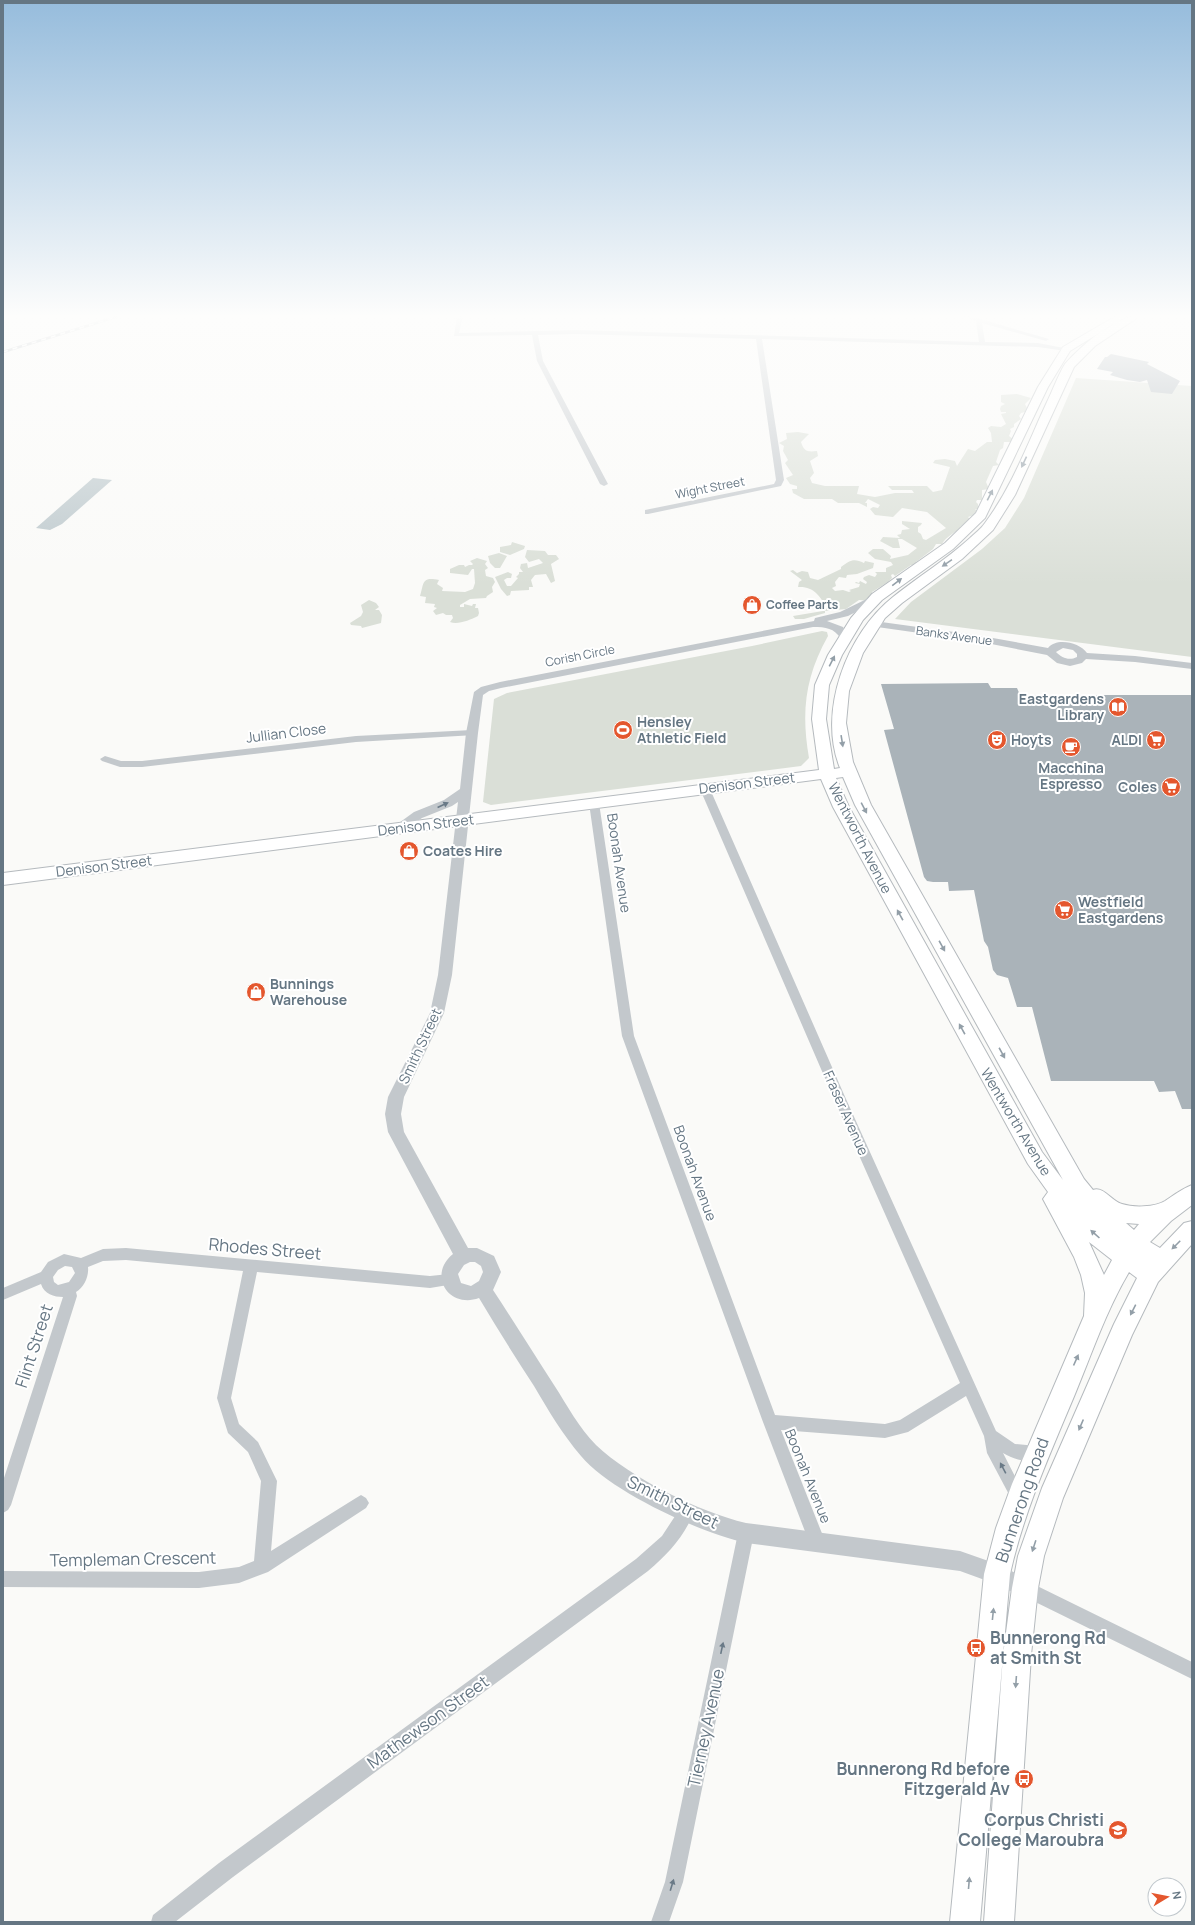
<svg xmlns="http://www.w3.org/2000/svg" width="1195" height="1925" viewBox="0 0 1195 1925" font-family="Manrope,sans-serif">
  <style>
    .green { fill: #dadfd7 }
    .water { fill: #bbc7cb }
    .building { fill: #aab3b9 }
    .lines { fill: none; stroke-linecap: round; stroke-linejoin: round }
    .primary-casing { stroke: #b5babe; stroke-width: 2 }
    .minor { fill: #c3c8cc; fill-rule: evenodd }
    .tertiary { fill: #c3c8cc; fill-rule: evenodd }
    .primary { fill: #fff; fill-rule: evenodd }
    .rail-casing { stroke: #a2aab0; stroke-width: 2.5 }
    .rail { stroke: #fff; stroke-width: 1.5; stroke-dasharray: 5; stroke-linecap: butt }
    .oneway { fill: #939fa8 }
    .oneway2 { fill: #6a7a87 }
    .labels { text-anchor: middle; stroke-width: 4; stroke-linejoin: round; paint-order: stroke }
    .far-street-label { font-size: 12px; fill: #657683; stroke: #fff }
    .far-poi-label { font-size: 12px; font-weight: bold; fill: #657683; stroke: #fff; text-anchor: start }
    .poi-label { font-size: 14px; font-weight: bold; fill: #657683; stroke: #fff; text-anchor: start }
    .street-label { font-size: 14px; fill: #657683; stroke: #fff }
    .near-street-label { font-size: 17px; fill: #657683; stroke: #fff }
    .near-poi-label { font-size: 17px; font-weight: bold; fill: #657683; stroke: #fff; text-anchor: end }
  </style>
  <rect width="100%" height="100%" fill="#fafaf8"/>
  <!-- green -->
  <path class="green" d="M1076,378L1192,386V657L895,619L911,602L982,549L1005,528L1024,498Z
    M1017,394L1031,398L1025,404L1027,408L1025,412L1021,413L1019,416L1021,419L1014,424V427L1010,429L1011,431L1009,436L1013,439L1012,442H1004L1003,448L1000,450L996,462L999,465L993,466L986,482L989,489L982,490V500H977L976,502L978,504V509H975L978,511L974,515L968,517L970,519L960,527L961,529C954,532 945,538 942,544H936L933,549L916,562L917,565H911L895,576L893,574L891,575L892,578L888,582L872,592L873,595H869L871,597L870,601L859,600L846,609L825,611V613L804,619H795L793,616L823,611L822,608L827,607C819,596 814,586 798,587L799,582L802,580L790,571L793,570L797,573L802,571L808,572L810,578L818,580L841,569V567C850,560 854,558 864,563L865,561L874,563L873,568L857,574L847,575L846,578L839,577L835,582L836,586L832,588L835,591L843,590L849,592L851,591L849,590L859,587L860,584L855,583L856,582L859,583L860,581L866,584L867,582L863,579L864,577L869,575L875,577L877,574L875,572H886V568L893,565L891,562L875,559L868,553L873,549H883L891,556L890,559L908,555L917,548L902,539H898L900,548H893L880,541L883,537L900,538L897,535L901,534L902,530L910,529L902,524V521L922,523L921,525L918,527V532L921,534L923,539L926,540L946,528L927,512L902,508L893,517L875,515L870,509L873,507L878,508L880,505L868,499L865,503H867V507L859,503H838L832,499H804L793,493L792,489H797V486L790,484L786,478L793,475L785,463L788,460L783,451L784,446L779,443L787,439L786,433L798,432L809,434L801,442C804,452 808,452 817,451L818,456L810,461L814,473L810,478L812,483L825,486H859L857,494L875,497L895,493H914L912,490H892L888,486H927L933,492L942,490L950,467L933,463L935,460L945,459L955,461L957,466L968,449L975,451L987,442H992L991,433L988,428L991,426L1001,427L1006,424L1001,414L1006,413V412H1001L1000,409L1001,406L1005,404L1001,402V395Z
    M512,542L525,546L524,549L510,555L500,552V547L511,545Z
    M527,550L545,551L548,555H556L559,559L551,564L555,581L551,583L546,574L535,575L531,580L533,587H529V590L511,591L510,595L507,596L501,589L495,577L508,572L512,574L511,578H507L504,580L507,586H511L518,578L516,577L519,574V572H523L520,568L521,564L527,563L528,568L543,563L539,559L529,562L525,557Z
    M499,553L507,556L500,568H495L490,563L488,556Z
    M477,558L487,561L485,564L488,568L485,570L486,576L493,578L495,582L492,587L493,592L487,596L486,598L470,599L460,605V607H464V604L472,606L473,604H476L475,608H478L479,613L478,616C470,620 458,625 450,622L453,618L452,615H446L443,613L436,615L433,611L437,608L434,607L435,604L425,603L426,597L420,596C424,584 421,576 439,580L437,584L443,588L442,591L465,592L473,589L475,583L474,569H472L468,575L450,573V569L459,565H464L465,567L469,565H472L473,564L470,561Z
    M369,600L376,603L379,607L375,610H379L382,615L381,623L362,628L361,626L351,625L350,623L361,616L363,612L361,605Z
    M822,631L827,632L828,636C805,677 801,712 809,758L801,766L491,805L483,802L494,699L507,693L752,646Z"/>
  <!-- water -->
  <path class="water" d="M93,478L112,480L62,524L50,530L36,528Z"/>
  <!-- building -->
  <path class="building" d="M1111,354L1149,362L1147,364L1180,381L1172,394L1151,392L1147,380L1140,382L1127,380L1110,375L1113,372L1097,369L1105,357H1107Z
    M988,683L991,688H1017L1020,695H1192V1109H1182L1175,1091L1159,1092L1154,1081H1051L1032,1007H1017L1008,978L997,975L993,970L988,947L984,941L974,890L949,891L948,882H933L927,881L924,877L884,730L894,729L881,684Z"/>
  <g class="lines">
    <defs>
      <path id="primary" d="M1116,316H1127L1070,351L1048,387L985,518L953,549L882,600L863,620L842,655L829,685L826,719L834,769L840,768C817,712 847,633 893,597C918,577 946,560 970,538C975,533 981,529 985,523C1012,487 1028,443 1047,402C1053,390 1058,375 1065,364C1082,345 1115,316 1140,316L1095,346L1074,367L1015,495L993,530L962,559L902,603L885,618L863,653L849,691L846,723L853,762L871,805L1084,1179L1093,1190C1104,1186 1112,1202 1122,1204C1134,1208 1155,1207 1165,1201C1174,1195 1182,1189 1192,1185V1205L1171,1221L1150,1242L1160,1248L1184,1223L1192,1221V1244L1158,1282L1132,1335L1063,1498L1044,1556L1038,1588L1031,1655L1014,1922H984L1003,1655L1012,1588L1018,1556L1042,1488L1114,1324L1137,1278L1129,1272C1106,1311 1092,1353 1075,1394C1050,1454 1024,1511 1010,1574L980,1922H950L984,1574L996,1528L1012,1484L1084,1316L1085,1293L1081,1275L1074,1257L1043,1199L1048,1192L1028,1164L833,807L821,779L3,885V873L819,770L812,719L815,685L828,655L851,618L872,594L945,543L976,513L1038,387L1063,347ZM843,777L855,805L1063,1180L1042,1152L849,807L836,778ZM1126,1223L1139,1224L1134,1230ZM1089,1242L1112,1260L1104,1275Z"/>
    </defs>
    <!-- primary casing -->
    <use href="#primary" class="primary-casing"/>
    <!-- minor -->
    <path class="minor" d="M457,316H463L459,333L576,330L979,342L976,321L962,316H970L1049,339L1046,341L982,323L985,342L1038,343L1069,349L1066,351L1038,347L762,339L784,480L781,486L648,514H645V510L774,484L776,480L756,339L576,334L538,335L543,361L608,484L604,486L600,484L537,361L532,335L454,336Z
      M472,730L475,731V735L356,742L142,767H120L102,761L100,759L105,756L121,761H142L356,736Z
      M705,786L710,789L846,1099L996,1431L1015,1444L1037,1446L1042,1448L1045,1453L1042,1458C1029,1464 1015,1460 1003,1453L1023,1492L1026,1497L1023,1502L1018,1505L1013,1502L987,1453L984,1436L966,1396L908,1432L885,1438L781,1430L825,1541L823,1547L817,1549L811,1547L763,1422L622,1036L589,803L591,801H597L599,803L634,1036L775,1415L885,1424L900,1420L960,1383L834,1099L700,789Z
      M126,1248L430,1276L449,1274L454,1276L456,1280L454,1284L430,1288L257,1272L231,1398L239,1424L258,1442L277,1481L271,1551L356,1498L361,1495L366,1498L369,1503L366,1508L268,1572L239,1583L199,1588L3,1587V1571L199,1572L239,1567L254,1561L261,1481L248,1452L228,1433L217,1398L243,1271L126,1260L103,1261L88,1267C89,1277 84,1287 76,1292L77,1296L11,1505L8,1510L3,1513V1481L63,1297C54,1297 44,1294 41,1284L3,1300V1288L41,1272L48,1262L64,1254L81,1258L103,1249ZM65,1266L72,1267L75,1273L69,1282L58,1285L54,1282L53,1277L58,1270Z
      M686,1504L691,1507L694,1512C684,1537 668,1554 648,1571L233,1877L175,1922H151L153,1915L219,1863L636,1559L662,1536L681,1507Z
      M746,1525L752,1527L754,1533L683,1882L669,1922H651L665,1882L738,1533L740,1527Z
      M1025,1580L1192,1662V1679L1019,1594L1017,1588L1019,1582Z"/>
    <!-- tertiary -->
    <path class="tertiary" d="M877,594L881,595L882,597L881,599L848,616L827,621L843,627L850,637L849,639H841C834,628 826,627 813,627L501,688L489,691L483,695L478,733L452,975L444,1013L404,1097L401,1114L404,1132L468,1248H477L494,1256L501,1272L493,1290C514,1322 534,1354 554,1385C567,1405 579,1428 596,1445C631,1478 699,1512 746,1523L960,1551L997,1564L1032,1581L1035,1588L1032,1595L1025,1598L993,1583L960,1571L746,1543C701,1533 611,1492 581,1456C563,1435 548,1410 534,1386C515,1357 497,1328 479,1298C449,1309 427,1275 453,1254L388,1132L385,1114L388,1097L430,1013L438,975L458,802L452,806L422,818L402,831H394L392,828L414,812L444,800L460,789L466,733L474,692L481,687L500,682L814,621L815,618L840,612ZM470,1262H475L481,1266L483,1272L479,1281L471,1286L461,1283L458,1274L464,1265Z
      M874,621L976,635L1048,648C1057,637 1080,643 1087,653L1135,656L1192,663V669L1135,662L1086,659L1082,663L1070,666L1057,663L1047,655L976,641L870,626L869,624ZM1063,648L1073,650L1077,654V657C1069,661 1062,658 1056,652Z"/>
    <!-- primary -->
    <use href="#primary" class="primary"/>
    <defs>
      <path id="rail" d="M3,352L119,316"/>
    </defs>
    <!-- rail casing -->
    <use href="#rail" class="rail-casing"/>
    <!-- rail -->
    <use href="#rail" class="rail"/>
  </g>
  <!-- one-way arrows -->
  <defs><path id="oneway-solid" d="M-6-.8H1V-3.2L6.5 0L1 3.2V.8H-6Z"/></defs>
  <g class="oneway">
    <use href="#oneway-solid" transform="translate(1024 462) rotate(115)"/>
    <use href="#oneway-solid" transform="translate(990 495) rotate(-63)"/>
    <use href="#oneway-solid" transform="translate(947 563) rotate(146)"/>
    <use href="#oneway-solid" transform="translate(897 582) rotate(-37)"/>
    <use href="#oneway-solid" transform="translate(832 661) rotate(-63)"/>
    <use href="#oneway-solid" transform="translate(842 741) rotate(81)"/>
    <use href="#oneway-solid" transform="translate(864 808) rotate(62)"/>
    <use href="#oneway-solid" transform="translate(900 915) rotate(-119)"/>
    <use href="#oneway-solid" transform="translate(942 946) rotate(61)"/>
    <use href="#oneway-solid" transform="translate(962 1029) rotate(-119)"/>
    <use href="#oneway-solid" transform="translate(1002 1053) rotate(61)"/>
    <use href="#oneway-solid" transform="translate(1095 1234) rotate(-138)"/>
    <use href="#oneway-solid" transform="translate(1176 1245) rotate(135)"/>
    <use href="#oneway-solid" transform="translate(1133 1310) rotate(117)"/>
    <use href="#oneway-solid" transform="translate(1076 1360) rotate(-66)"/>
    <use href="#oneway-solid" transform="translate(1081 1425) rotate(113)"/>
    <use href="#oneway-solid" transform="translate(1034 1546) rotate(108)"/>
    <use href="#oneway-solid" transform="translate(993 1614) rotate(-84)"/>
    <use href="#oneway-solid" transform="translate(1016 1682) rotate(94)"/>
    <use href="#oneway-solid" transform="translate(969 1883) rotate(-85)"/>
  </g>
  <g class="oneway2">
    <use href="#oneway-solid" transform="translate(443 805) rotate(-25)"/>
    <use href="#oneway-solid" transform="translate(1003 1468) rotate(-118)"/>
    <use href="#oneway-solid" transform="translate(722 1648) rotate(-78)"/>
    <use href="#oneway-solid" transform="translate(672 1885) rotate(-73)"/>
  </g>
  <!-- sky -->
  <linearGradient id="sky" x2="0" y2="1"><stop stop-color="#96bcdc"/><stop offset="0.54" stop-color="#fdfdfc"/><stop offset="1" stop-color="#fdfdfc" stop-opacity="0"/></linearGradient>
  <rect width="1195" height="585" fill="url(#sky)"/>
  <!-- icons -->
  <defs>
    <symbol id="shop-disc" viewBox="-11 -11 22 22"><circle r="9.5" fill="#e4572e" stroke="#fff"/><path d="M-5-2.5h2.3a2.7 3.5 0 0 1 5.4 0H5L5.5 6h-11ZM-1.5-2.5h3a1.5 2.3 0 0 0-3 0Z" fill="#fff"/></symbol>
    <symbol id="library-disc" viewBox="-11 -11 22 22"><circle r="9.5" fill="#e4572e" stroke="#fff"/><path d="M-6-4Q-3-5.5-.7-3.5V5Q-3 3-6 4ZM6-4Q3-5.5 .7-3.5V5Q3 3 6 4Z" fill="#fff"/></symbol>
    <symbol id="stadium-disc" viewBox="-11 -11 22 22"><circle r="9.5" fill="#e4572e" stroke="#fff"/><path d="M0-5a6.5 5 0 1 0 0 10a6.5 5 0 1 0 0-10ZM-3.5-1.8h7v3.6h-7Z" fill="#fff"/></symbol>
    <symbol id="theatre-disc" viewBox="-11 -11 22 22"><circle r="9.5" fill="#e4572e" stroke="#fff"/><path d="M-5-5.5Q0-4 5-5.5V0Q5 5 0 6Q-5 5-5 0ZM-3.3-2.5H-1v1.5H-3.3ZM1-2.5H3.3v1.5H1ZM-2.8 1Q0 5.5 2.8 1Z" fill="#fff"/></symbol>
    <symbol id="supermarket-disc" viewBox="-11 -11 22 22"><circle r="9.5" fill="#e4572e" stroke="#fff"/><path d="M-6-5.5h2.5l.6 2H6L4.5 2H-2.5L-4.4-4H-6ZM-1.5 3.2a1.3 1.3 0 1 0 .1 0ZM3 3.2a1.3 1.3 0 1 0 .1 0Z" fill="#fff"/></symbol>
    <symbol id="cafe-disc" viewBox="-11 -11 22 22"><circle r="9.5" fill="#e4572e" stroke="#fff"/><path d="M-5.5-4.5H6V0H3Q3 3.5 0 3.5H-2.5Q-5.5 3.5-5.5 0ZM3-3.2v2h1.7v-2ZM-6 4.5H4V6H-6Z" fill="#fff"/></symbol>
    <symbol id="bus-disc" viewBox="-11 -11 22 22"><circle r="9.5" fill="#e4572e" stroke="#fff"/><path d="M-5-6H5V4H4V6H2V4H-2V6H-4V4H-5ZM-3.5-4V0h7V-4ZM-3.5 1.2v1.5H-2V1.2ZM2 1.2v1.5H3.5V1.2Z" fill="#fff"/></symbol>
    <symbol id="school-disc" viewBox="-11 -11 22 22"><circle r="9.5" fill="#e4572e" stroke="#fff"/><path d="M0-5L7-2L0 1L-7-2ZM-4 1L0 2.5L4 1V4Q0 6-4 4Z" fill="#fff"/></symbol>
  </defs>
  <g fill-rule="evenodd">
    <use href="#shop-disc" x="741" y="594" width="22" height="22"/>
    <use href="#library-disc" x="1107" y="696" width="22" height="22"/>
    <use href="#stadium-disc" x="612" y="719" width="22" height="22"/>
    <use href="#theatre-disc" x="986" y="729" width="22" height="22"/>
    <use href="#supermarket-disc" x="1145" y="729" width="22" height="22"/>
    <use href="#cafe-disc" x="1060" y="736" width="22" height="22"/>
    <use href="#supermarket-disc" x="1160" y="776" width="22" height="22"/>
    <use href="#shop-disc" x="398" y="840" width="22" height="22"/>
    <use href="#supermarket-disc" x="1053" y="899" width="22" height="22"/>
    <use href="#shop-disc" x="245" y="981" width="22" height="22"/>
    <use href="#bus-disc" x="965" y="1637" width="22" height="22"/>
    <use href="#bus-disc" x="1013" y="1768" width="22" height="22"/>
    <use href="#school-disc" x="1107" y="1819" width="22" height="22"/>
  </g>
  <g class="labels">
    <!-- far-street labels -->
    <g class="far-street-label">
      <text transform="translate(710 488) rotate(-11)" y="4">Wight Street</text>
      <text transform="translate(954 636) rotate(8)" y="4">Banks Avenue</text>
      <text transform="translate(580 656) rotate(-11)" y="4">Corish Circle</text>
    </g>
    <!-- far-poi labels -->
    <g class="far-poi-label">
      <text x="766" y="609">Coffee Parts</text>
    </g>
    <!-- poi labels -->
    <g class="poi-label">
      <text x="1104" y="704" text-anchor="end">Eastgardens<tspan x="1104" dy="16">Library</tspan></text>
      <text x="637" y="727">Hensley<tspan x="637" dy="16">Athletic Field</tspan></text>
      <text x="1011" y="745">Hoyts</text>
      <text x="1142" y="745" text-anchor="end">ALDI</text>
      <text x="1071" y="773" text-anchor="middle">Macchina<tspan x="1071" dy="16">Espresso</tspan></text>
      <text x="1157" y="792" text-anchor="end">Coles</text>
      <text x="423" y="856">Coates Hire</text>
      <text x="1078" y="907">Westfield<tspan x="1078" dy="16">Eastgardens</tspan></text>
      <text x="270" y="989">Bunnings<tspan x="270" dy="16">Warehouse</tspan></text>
    </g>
    <!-- street labels -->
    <g class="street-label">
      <text transform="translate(286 733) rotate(-7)" y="5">Jullian Close</text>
      <text transform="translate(747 783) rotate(-7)" y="5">Denison Street</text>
      <text transform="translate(426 825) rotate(-7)" y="5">Denison Street</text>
      <text transform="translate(860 838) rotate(63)" y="5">Wentworth Avenue</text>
      <text transform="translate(619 863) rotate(82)" y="5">Boonah Avenue</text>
      <text transform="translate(104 866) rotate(-7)" y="5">Denison Street</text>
      <text transform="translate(420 1046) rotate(-65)" y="5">Smith Street</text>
      <text transform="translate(846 1113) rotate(66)" y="5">Fraser Avenue</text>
      <text transform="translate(1016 1122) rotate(59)" y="5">Wentworth Avenue</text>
      <text transform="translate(695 1173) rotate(70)" y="5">Boonah Avenue</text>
      <text transform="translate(808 1476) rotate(68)" y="5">Boonah Avenue</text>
    </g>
    <!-- near-street labels -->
    <g class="near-street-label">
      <text transform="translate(265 1249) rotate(5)" y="6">Rhodes Street</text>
      <text transform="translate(34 1346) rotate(-72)" y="6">Flint Street</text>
      <text transform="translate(1022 1500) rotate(-71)" y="6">Bunnerong Road</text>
      <text transform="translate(673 1502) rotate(26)" y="6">Smith Street</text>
      <text transform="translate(133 1559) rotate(-1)" y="6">Templeman Crescent</text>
      <text transform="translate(428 1722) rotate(-36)" y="6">Mathewson Street</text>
      <text transform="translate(706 1728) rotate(-78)" y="6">Tierney Avenue</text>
    </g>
    <!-- near-poi labels -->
    <g class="near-poi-label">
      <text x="990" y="1644" text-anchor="start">Bunnerong Rd<tspan x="990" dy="20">at Smith St</tspan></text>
      <text x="1010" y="1775">Bunnerong Rd before<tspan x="1010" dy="20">Fitzgerald Av</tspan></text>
      <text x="1104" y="1826">Corpus Christi<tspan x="1104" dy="20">College Maroubra</tspan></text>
    </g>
  </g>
  <!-- border -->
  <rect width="1195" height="1925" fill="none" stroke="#657683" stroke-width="8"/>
  <!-- north arrow -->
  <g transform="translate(1167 1897) rotate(80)"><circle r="19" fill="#ffffff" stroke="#c1c8cd"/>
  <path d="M0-3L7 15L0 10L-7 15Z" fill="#e4572e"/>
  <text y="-6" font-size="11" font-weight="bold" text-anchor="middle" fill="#657683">N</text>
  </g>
</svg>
